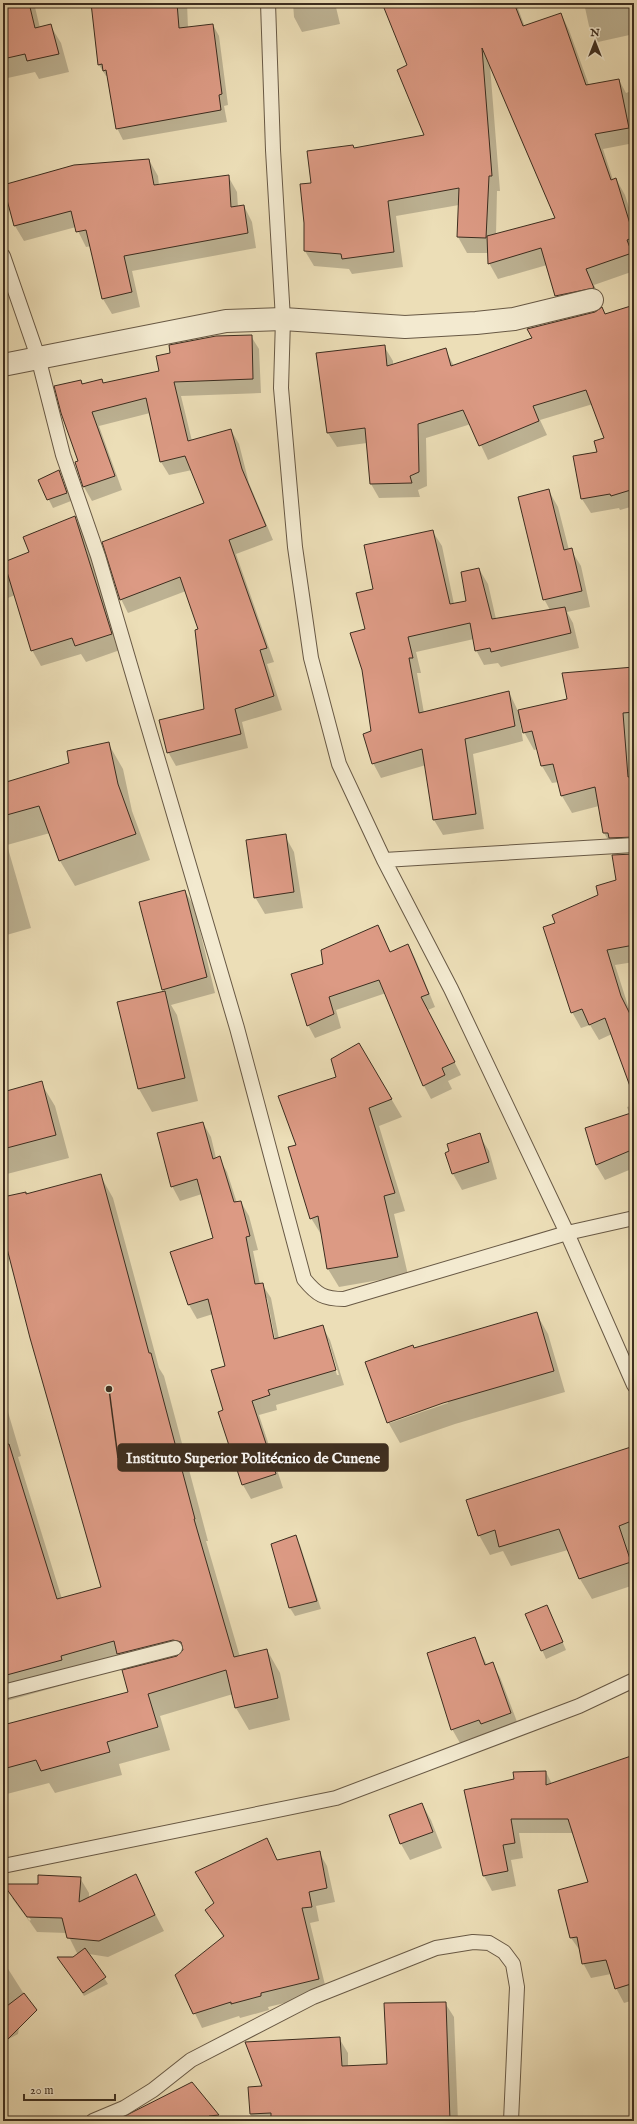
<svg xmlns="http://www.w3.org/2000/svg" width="637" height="2124" viewBox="0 0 637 2124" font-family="'IM FELL English',serif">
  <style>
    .shadow { fill: #0003; fill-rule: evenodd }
    .building { fill: #dc9a84; stroke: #3c2d1f }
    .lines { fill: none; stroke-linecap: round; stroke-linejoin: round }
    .lane-casing { stroke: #685945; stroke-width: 16 }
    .street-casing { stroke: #685945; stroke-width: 24 }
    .lane { stroke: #f3ead0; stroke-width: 14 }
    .street { stroke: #f3ead0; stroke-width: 22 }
    .leader { fill: none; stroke: #3c2d1f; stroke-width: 1.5 }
    .callout-dot { fill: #3c2d1f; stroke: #f3ead0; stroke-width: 1.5 }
    .callout { fill: #3c2d1f; stroke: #3c2d1f; stroke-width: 1.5 }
    .callout-label { font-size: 15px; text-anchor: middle; font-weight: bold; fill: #fff }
  </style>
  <rect width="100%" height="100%" fill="#ecdeb7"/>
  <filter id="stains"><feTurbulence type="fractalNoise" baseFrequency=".005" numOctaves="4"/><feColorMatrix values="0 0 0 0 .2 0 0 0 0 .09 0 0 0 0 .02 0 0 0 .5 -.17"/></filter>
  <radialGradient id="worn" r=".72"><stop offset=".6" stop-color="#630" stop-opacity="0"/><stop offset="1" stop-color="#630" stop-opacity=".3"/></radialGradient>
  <!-- shadow -->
  <path class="shadow" d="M3,3H34L40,28L50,25L61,43L69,72L39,79L35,72L3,79Z
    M92,3H187L188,28L213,25L219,36L228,105L224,106L227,122L123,140L117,128L108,76H106L99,65Z
    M293,3H335L340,24L302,32L294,17Z
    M383,3H516L525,27L561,14L569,30L589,85L619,80L626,93L634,90V143L603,149L613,180L616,179L625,195L634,223V271L594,285L602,303L564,311L556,296L547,265L498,279L489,263V253H467L458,237L459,205L396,216L403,267L352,274L349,269L314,266L305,251L312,184L355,149L426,136L409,66ZM490,66L557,218L496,235L497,191H500Z
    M584,3H634V34L598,42L589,26Z
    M149,160L158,176L159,186L228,176L237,192L238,207L244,206L252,222L256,248L132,271L140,307L112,314L103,299L91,246L86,247L76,227L24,241L15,226L4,186Z
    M634,306V506L620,510L619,508L591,513L582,499L598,452L606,439L593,404L540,420L547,435L488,460L471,424L426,438L427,486L418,490L420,497L379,498L371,484L367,443L337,447L328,433L317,353L384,346L393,361V365L445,349L454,366L533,338L595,313L602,308L606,315Z
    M251,336L259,349L261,393L181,396L192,441L231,430L239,444L249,483L273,540L236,554L274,662L267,664L282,710L242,722L248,748L176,766L168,752L205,709L199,629L186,591L128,613L121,599L205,503L192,470L169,475L161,462L150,413L99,426L122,490L92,501L84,487L76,463L79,461L81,381L83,385L102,380L104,384L161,371Z
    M59,471L71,501L53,508L39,480Z
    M549,491L558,507L569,550H571L581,566L590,607L567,612L573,623L579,648L501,667L498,663L484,665L476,650L474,639L416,652L421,673H417L424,713L509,692L518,711L568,700L634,667V730L632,731L634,847L614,850L604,833L599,806L572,813L562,796L559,782L552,783L542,766L538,749L534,750L524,732L521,722H520L523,741L473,754L484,829L443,835L434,820L426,765L381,778L373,763L366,629L375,590L433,532L442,546L454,604L467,601L479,569L488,584L496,619L550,610L544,599Z
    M75,517L84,533L120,650L86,662L81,654L41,666L32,650L15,595L3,600V570L8,569Z
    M108,743L123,769L132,811L150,860L75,886L60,861L50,833L7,845L31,928L3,936V784L71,764Z
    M285,836L294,852L303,908L265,914L255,897Z
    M634,871V962L615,965L630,1012L634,1018V1094L612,1034L599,1040L590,1025L581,1028L572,1012L556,923L599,896L617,880Z
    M185,891L194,906L215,993L171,1005L177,1015L198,1101L152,1112L139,1089L119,1003L164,992L163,989Z
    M378,926L391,953L408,945L415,958L435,1007L428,1010L461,1075L448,1081L452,1089L431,1099L424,1086L386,993L336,1010L341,1028L315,1038L308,1025L325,965Z
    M359,1044L402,1117L379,1126L405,1211L394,1214L408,1275L339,1287L328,1269L322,1236L311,1218L297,1146Z
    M41,1083L55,1106L69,1158L3,1175V1093Z
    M634,1105V1168L605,1180L596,1165L630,1115L627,1107Z
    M203,1123L211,1137L216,1158H219L227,1172L237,1203L241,1202L249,1216L258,1250L253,1251L260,1284H262L271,1298L279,1339L322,1326L330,1340L344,1385L276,1405L277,1410L259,1415L283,1488L251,1499L243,1485L225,1411L226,1367L213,1314L197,1319L189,1305L171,1252L214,1239L202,1194L180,1201L172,1186ZM265,1298H267L276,1344H274ZM326,1340H328L339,1375H337Z
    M479,1135L489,1151L497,1179L462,1190L453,1174Z
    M100,1175L113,1198L159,1368L164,1376L208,1541H206L240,1657L267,1650L280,1673L290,1720L249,1730L236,1708L233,1694L160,1716L170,1750L119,1764L122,1775L55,1793L49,1783L3,1795V1727L129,1693L128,1670L124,1664L73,1679L74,1682L3,1702V1395L21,1456L18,1457L62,1599L102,1588L3,1230V1198L25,1193L27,1195Z
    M536,1313L548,1334L565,1392L455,1424L400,1443L388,1422L414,1349ZM448,1401V1403L390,1423V1421Z
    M634,1448V1545L630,1547L634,1559V1585L592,1599L580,1579L568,1550L511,1566L503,1551L490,1555L479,1535Z
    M295,1536L300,1545L321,1609L295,1616L290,1608L272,1544Z
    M551,1614L566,1650L546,1659L542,1650Z
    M474,1638L487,1665L492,1664L500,1677L519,1727L490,1738L487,1733L460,1743L452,1729Z
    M634,1754V2000L624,2003L616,1988L611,1974L591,1978L583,1963L581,1952L571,1938L559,1891L592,1882L574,1833H519L523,1858L511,1860L516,1886L492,1891L484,1876L465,1791L546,1772L552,1784L629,1758L628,1756Z
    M422,1804L431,1820L442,1848L410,1860L401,1844Z
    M266,1839L278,1861L319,1852L327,1866L335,1902L316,1906L319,1921L310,1923L327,1993L268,2007L269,2010L240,2018L239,2016L202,2028L177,1976L224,1938L206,1910L215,1903Z
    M135,1875L164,1931L108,1957L89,1954L108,1984L84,1996L64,1965L80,1953H77L67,1933L37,1932L4,1884L39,1885L80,1878L89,1893V1898ZM12,1898H15L31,1920L29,1921Z
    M3,1961L24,1994L18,2034L3,2042Z
    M445,2003L454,2017L458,2121H251L250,2088L263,2087L339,2038L348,2053V2067L388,2065Z
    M192,2084L222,2121H149Z"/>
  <!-- building -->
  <path class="building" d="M22,3H29L35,28L51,24L59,54L27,61L25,54L3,59V7Z
    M91,3H177L179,28L213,24L222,94L219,95L221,110L116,129L106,70L103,71L102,64L98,65Z
    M382,3H514L523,26L561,13L586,85L619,79L629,128L595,134L611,180L616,178L634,237L627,240L632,253L586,269L594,288L555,296L541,248L488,264L487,236L555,218L482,48L492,176H489L486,238L457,237L459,188L388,201L394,252L342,259L341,254L304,251V223L300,184L311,183L307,151L353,145L354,148L424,135L397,70L407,65Z
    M149,159L154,185L229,175L231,207L244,205L248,233L124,256L132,292L102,299L86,230L76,232L71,211L14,226L3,185L74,165Z
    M634,305V489L611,496L610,494L581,499L573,456L597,452L594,441L604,438L586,390L533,406L539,421L479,446L463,410L418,424L419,472L410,476L412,483L370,484L365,428L327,433L316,353L385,345L387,366L446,348L451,366L532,338L527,329L595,312L602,307L605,314Z
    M252,335L253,379L174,382L188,441L231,429L242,469L266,526L229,540L267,648L260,650L274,696L235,709L241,734L167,753L159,720L204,709L195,630L198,629L180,577L120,600L102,542L204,503L185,456L160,462L146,398L92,412L115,476L83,487L75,462L78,461L61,413L54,386L81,380L82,384L102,379L103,383L159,371L156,356L170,353L169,345L216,336Z
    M59,470L67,493L47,500L38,480Z
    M549,489L564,550L572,548L582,591L543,600L518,497Z
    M75,516L112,634L75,646L72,638L31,651L4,562L29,552L23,537Z
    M433,530L450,604L466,601L461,572L479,568L492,619L565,607L571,633L491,652L490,648L475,651L470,623L408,637L413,658H409L419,713L509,691L515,726L465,739L476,814L433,820L422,749L372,764L363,734L371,731L362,670L350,633L365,629L356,593L373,589L364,545Z
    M634,667V712L623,713L628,777L634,776V837L609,838L608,833H603L595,787L561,796L553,764L541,766L532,731L523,733L518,710L567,699L562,673Z
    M109,742L118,784L136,834L59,861L39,806L3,816V783L69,763L67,751Z
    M286,834L294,892L254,898L246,840Z
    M634,854V945L607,950L621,996L634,1022V1088L631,1089L605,1018L589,1025L582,1009L571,1013L543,927L555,923L552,915L598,895L596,886L616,880L612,855Z
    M185,890L207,977L162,990L139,902Z
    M378,925L390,952L408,944L429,994L421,997L455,1062L442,1068L445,1075L423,1086L379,980L329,997L334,1014L307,1026L291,974L323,964L321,950Z
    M165,991L185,1078L138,1089L117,1002Z
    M359,1043L392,1099L369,1108L395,1193L384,1196L398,1257L327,1269L318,1216L310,1219L288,1147L296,1145L278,1096L336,1077L331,1059Z
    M42,1081L56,1135L3,1149V1092Z
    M634,1112V1149L596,1165L585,1128Z
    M203,1122L213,1159L220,1156L234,1202L241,1201L250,1236L246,1237L255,1284L263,1283L274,1339L323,1325L336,1370L268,1390L270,1395L252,1401L276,1474L242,1485L218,1412L223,1410L211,1370L225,1366L208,1299L188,1305L170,1252L213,1238L197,1179L171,1187L157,1133Z
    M480,1133L489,1162L452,1174L445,1153L449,1151L447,1144Z
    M101,1174L149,1353H151L195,1519H194L234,1657L267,1649L278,1698L235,1708L226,1670L148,1694L158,1727L107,1742L110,1752L41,1771L36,1760L3,1769V1725L128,1692L122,1670L177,1656L183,1650L181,1642L173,1640L117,1654L114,1641L61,1656L62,1660L3,1676V1445L9,1444L57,1599L101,1587L30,1338L3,1233V1197L26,1192V1194Z
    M537,1312L554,1371L443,1403L387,1423L365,1362L413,1345L414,1348Z
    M634,1446V1520L619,1526L631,1562L579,1579L559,1529L499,1547L495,1530L478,1536L466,1500Z
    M296,1535L317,1601L289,1608L271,1544Z
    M547,1605L563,1642L541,1651L525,1614Z
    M475,1637L485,1665L493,1662L511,1713L481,1724L479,1720L451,1730L427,1653Z
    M634,1755V1983L615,1989L606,1960L582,1964L577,1937L570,1938L558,1890L588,1882L568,1819H511L515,1843L503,1845L508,1871L483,1876L464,1790L514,1779L513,1772L546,1771V1785Z
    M422,1803L433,1832L400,1844L389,1815Z
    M267,1838L277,1860L320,1851L327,1888L309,1892L312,1907L302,1908L319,1979L261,1993V1996L231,2004V2002L193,2014L175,1975L224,1936L205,1910L214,1903L195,1872Z
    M136,1874L155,1915L99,1941L67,1938L62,1918L27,1917L3,1884H38V1875L81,1877L79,1902Z
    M85,1948L106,1977L83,1993L57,1957H73Z
    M24,1993L37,2010L3,2044V2009Z
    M446,2002L450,2121H271V2113L250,2114L248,2087L262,2086L245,2042L340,2037L342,2066L387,2064L384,2003Z
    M192,2082L219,2115L209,2116L212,2121H115Z"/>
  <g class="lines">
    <defs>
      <path id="lane" d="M268,3L273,150L283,319L281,388L295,547L311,658L339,764L384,860L451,989L567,1233L634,1385
        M3,256L38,357L63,455L98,556L237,1028L304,1279C317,1295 324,1299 344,1299L567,1233L634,1218
        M384,860L634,845
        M3,1692L175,1648
        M3,1866L336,1798L579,1706L634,1680
        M93,2121L124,2108L153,2090L191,2060L313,1997L436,1948L473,1942L489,1943L504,1952L513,1964L517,1987L511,2121"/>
      <path id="street" d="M3,365L226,321L283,319L405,327L476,323L514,319L592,300"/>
    </defs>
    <!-- lane casing -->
    <use href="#lane" class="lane-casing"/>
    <!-- street casing -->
    <use href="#street" class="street-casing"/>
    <!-- lane -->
    <use href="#lane" class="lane"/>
    <!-- street -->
    <use href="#street" class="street"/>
  </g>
  <!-- callouts -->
  <path class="leader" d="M109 1389L118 1458"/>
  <circle class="callout-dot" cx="109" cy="1389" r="4"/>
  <rect class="callout" x="118" y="1444" width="270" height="27" rx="4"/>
  <g class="callout-label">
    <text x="253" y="1463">Instituto Superior Politécnico de Cunene</text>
  </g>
  <!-- margin -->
  <rect width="637" height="2124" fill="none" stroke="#ecdeb7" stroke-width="16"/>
  <rect x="4" y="4" width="629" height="2116" fill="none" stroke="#3c2d1f" stroke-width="2"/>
  <rect x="8" y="8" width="621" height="2108" fill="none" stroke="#3c2d1f"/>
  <!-- north arrow -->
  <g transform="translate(595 42)" stroke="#f3ead0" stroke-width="3" paint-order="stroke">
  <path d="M0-3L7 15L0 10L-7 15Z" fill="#3c2d1f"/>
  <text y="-6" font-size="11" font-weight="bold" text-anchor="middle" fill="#3c2d1f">N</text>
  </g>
  <!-- scale -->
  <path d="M24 2094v6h91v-6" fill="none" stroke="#3c2d1f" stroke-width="2"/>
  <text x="30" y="2094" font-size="12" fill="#3c2d1f" stroke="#f3ead0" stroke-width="3" paint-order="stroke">20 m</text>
  <rect width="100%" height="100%" filter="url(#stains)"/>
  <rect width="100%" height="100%" fill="url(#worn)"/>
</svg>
